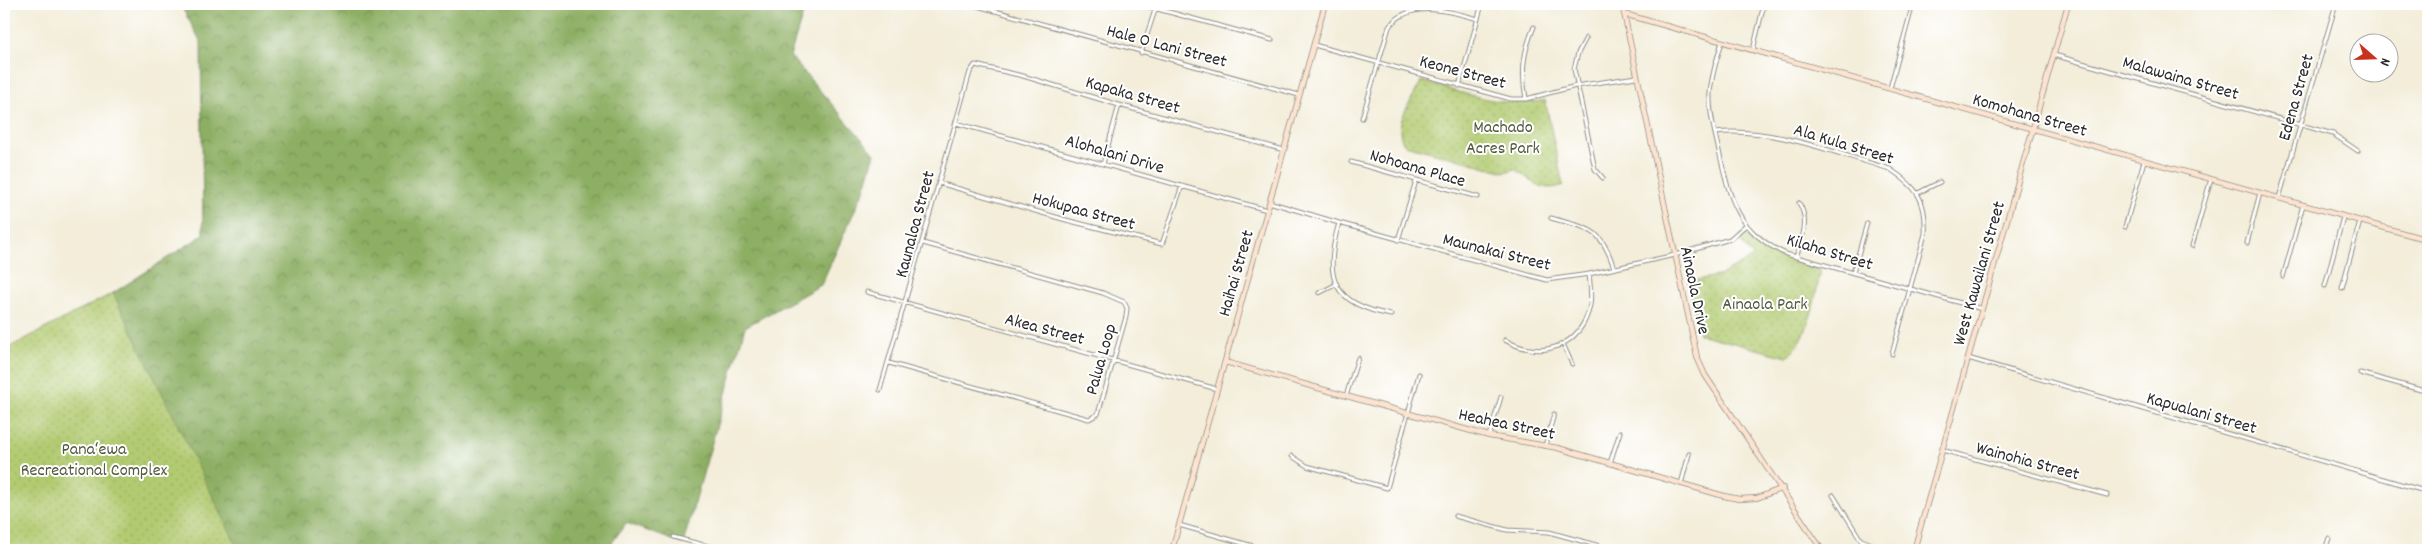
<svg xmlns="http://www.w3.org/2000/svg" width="2432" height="554" viewBox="0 0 2432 554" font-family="Dekko,sans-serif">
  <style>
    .forest { fill: url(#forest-crowns); stroke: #5c6d47 }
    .park { fill: url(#park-dots); stroke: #6e7b4e }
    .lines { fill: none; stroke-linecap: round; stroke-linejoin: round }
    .street-casing { stroke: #8f8c82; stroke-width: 5 }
    .secondary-casing { stroke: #8f8c82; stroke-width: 6 }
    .street { stroke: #fff; stroke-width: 3 }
    .secondary { stroke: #fde4d1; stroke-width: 4.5 }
    .labels { text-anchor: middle; stroke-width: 4; stroke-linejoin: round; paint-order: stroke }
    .street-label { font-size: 18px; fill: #2b2b2b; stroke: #fff }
    .park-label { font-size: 18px; fill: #545b40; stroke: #fff }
  </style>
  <defs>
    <pattern id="forest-crowns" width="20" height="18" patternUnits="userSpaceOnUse" patternTransform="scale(1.25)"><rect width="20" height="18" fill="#8daf63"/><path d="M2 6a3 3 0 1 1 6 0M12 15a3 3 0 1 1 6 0" fill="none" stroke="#738f52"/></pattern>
    <pattern id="park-dots" width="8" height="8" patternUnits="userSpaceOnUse" patternTransform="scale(1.25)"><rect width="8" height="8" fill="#b2cb71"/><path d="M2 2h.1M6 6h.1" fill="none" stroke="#99ae62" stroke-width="1.8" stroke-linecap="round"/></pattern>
  </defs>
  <rect width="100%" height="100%" fill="#fff"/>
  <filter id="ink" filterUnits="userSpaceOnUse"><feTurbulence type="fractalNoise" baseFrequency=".02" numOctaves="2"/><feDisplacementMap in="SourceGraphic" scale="10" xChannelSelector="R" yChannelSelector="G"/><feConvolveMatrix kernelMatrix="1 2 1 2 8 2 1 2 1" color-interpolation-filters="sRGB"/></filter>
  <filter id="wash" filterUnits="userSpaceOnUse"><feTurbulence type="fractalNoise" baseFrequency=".0096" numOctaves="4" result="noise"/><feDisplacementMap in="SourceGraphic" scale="20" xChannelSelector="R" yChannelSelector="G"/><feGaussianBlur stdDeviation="1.12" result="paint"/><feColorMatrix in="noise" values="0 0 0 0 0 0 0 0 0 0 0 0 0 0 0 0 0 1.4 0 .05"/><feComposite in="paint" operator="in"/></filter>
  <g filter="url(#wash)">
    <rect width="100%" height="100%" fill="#f3edd9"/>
    <!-- forest -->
    <path class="forest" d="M180,4H806L790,56L875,154L864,190L821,285L745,327L683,544L626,523L607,550H72L150,377L113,293L203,235L201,42Z"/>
    <!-- park -->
    <path class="park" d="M1421,81C1461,92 1503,109 1545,100L1563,185C1542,194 1531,180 1515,169L1505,172L1405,145C1390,125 1413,100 1421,81Z
      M1741,234H1746C1767,255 1793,262 1821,270C1814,298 1811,338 1787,357L1699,334L1688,282L1721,275L1753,257L1740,241Z
      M113,293L239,550H4V350Z"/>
  </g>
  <g filter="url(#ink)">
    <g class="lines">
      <defs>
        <path id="street" d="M970,4L1299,95
          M1139,4L1272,40
          M1586,38L1578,53L1574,69L1595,169L1603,178
          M1722,42C1717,59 1711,76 1710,94C1709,113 1715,133 1719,151C1730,199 1737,232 1786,254L1982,309
          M1314,45L1511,99H1526L1576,86L1636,77
          M1753,50L1764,4
          M1141,53L1157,4
          M2054,55L2333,134L2358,151
          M1459,86L1482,4
          M1890,88L1913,4
          M1526,99C1521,72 1523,52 1534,27
          M1362,118L1389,27C1409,0 1447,10 1478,19
          M956,123L1267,210
          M1715,133C1770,126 1837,154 1890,169C1917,187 1927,200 1925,234L1892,354
          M1351,162L1478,197
          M1103,164L1119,105
          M939,183L1066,220L1162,244L1182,186
          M1918,193L1940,182
          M2279,198L2336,4
          M1269,202L1339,223L1547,280L1589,274L1675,255L1730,239L1746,225
          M1551,218C1590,229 1601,227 1614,268
          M1339,223C1323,278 1332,304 1391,315
          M2125,227L2144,161
          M1398,240L1416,181
          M2247,243L2260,193
          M2192,246L2211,179
          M1796,257C1802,239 1810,221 1799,203
          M1853,273L1867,223
          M2283,277L2303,205
          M2325,286L2343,217
          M2342,288L2360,221
          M867,292L1217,389
          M1319,293L1337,284
          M1505,340C1540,361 1582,347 1590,305C1592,295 1590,284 1589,274
          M1563,344L1572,364
          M1968,358L2428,492
          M889,363L1089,419L1098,414L1126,317L1127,308L1124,302L1103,293L923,243
          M2360,373L2428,392
          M880,390L970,72L975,65L1023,76L1119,105L1284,150
          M1346,396L1358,358
          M1489,436L1501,397
          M1545,446L1554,414
          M1942,450L2107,495
          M1292,456L1307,466L1387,488L1419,374
          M1610,463L1620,432
          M1681,484L1689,454
          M1833,495L1861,540L1889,550
          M1455,516L1507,530L1549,532L1614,550
          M1179,525L1267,550
          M673,537L723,550
          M2122,550L2123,549
          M2325,550L2329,538"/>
        <path id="secondary" d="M1622,4L1697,357L1705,375L1822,550
          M1624,14L2428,240
          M1225,362L1489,436L1558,448L1724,496L1739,499L1757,498L1783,488
          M1172,550L1325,4
          M1914,550L2068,4"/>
      </defs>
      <!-- street casing -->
      <use href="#street" class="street-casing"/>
      <!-- secondary casing -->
      <use href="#secondary" class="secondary-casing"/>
      <!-- street -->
      <use href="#street" class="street"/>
      <!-- secondary -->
      <use href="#secondary" class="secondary"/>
    </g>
  </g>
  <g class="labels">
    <!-- street labels -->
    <g class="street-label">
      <text transform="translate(1167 45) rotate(15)" y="6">Hale O Lani Street</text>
      <text transform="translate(1463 71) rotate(15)" y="6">Keone Street</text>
      <text transform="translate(2181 77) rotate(16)" y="6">Malawaina Street</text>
      <text transform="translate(1133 94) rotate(16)" y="6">Kapaka Street</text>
      <text transform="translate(2295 97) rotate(-74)" y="6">Edena Street</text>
      <text transform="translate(2030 114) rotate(16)" y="6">Komohana Street</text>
      <text transform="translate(1844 143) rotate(17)" y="6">Ala Kula Street</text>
      <text transform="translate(1115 153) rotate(16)" y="6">Alohalani Drive</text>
      <text transform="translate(1418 167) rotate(16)" y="6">Nohoana Place</text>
      <text transform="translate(1084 210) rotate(15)" y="6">Hokupaa Street</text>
      <text transform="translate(914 224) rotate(-75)" y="6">Kaunaloa Street</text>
      <text transform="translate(1497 251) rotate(14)" y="6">Maunakai Street</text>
      <text transform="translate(1830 251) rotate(17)" y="6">Kilaha Street</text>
      <text transform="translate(1235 273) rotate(-74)" y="6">Haihai Street</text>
      <text transform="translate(1978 273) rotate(-74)" y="6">West Kawailani Street</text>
      <text transform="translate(1696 290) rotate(78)" y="6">Ainaola Drive</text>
      <text transform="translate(1045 328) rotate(15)" y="6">Akea Street</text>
      <text transform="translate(1100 359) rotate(-74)" y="6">Palua Loop</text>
      <text transform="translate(2202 412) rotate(16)" y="6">Kapualani Street</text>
      <text transform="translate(1507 423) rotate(12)" y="6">Heahea Street</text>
      <text transform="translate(2028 460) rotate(15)" y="6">Wainohia Street</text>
    </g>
    <!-- park labels -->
    <g class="park-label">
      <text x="1503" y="132">Machado<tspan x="1503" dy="21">Acres Park</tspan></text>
      <text x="1765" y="309">Ainaola Park</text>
      <text x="94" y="454">Pana‘ewa<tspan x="94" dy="21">Recreational Complex</tspan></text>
    </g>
  </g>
  <!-- margin -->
  <rect width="2432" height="554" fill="none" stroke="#fff" stroke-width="20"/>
  <!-- north arrow -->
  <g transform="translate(2374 58) rotate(110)"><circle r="24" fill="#ffffff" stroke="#aaaaaa"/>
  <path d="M0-4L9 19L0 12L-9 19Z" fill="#c8321e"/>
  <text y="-8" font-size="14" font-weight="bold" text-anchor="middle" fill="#2b2b2b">N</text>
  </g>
</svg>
